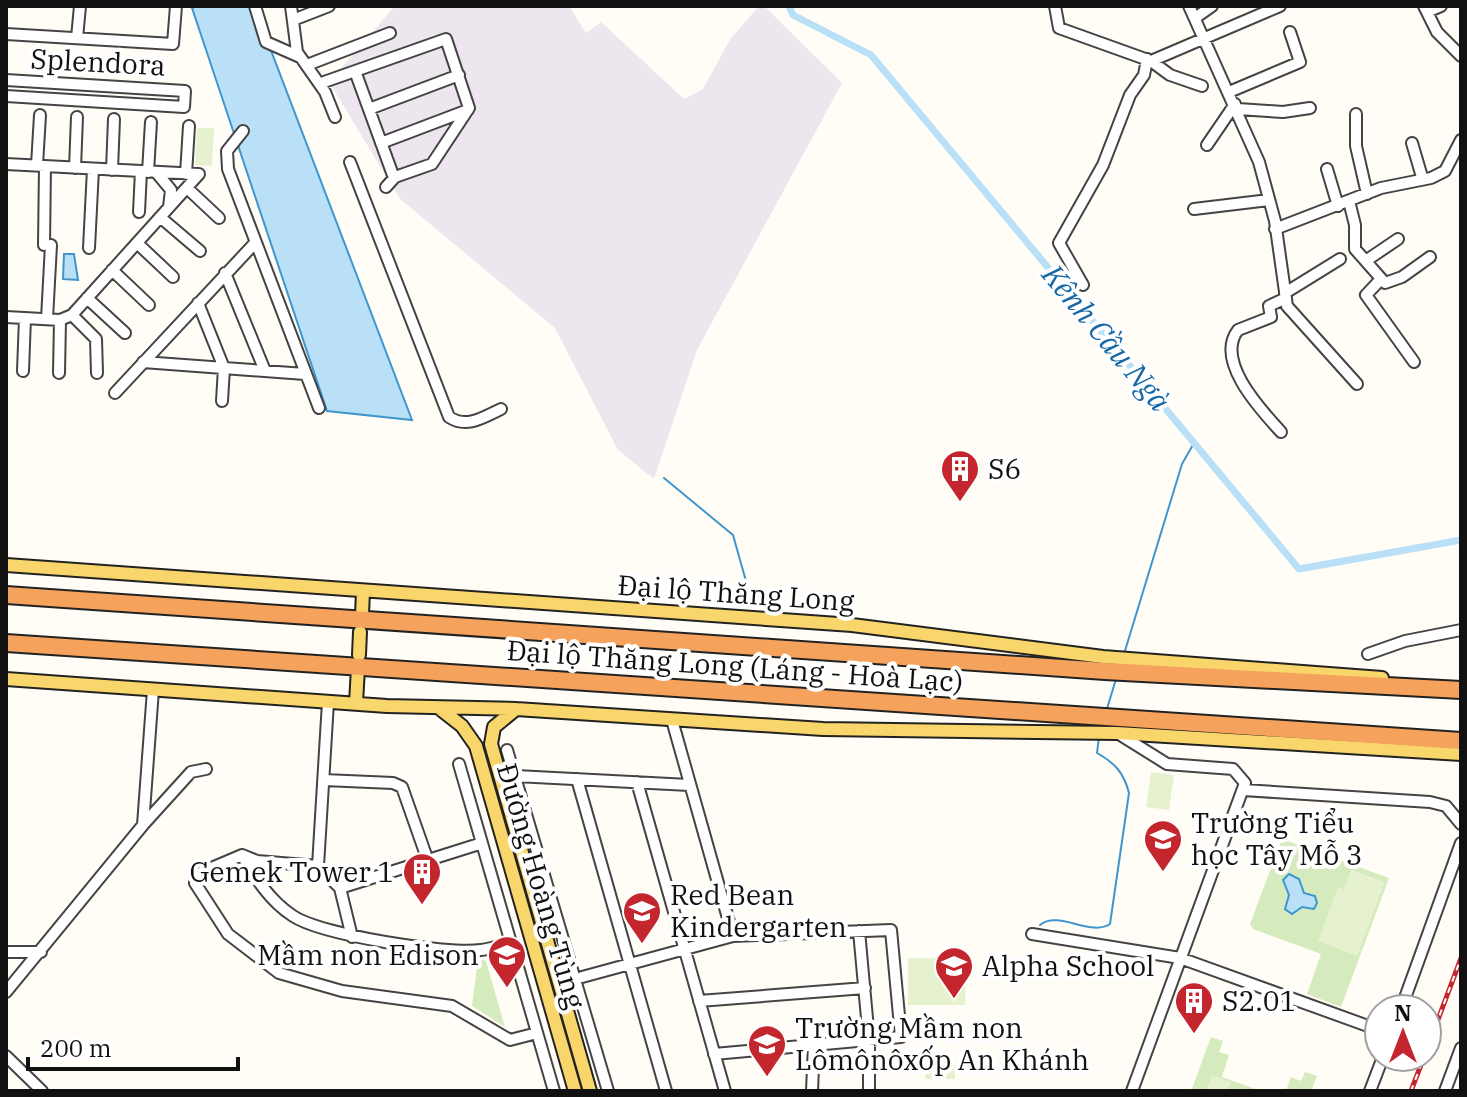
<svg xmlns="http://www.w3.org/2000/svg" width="1467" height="1097" viewBox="0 0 1467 1097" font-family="'IBM Plex Serif',serif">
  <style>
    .industrial { fill: #eee6ef }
    .green { fill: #d5ebbd }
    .pitch { fill: #e6f2cf }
    .water { fill: #b9e0f7; stroke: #3f96cf; stroke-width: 2 }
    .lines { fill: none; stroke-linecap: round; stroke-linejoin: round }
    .stream { stroke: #3f96cf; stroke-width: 2 }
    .canal { stroke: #b9e0f7; stroke-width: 7 }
    .minor-casing { stroke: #444; stroke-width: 14 }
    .major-casing { stroke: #222; stroke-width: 16 }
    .highway-casing { stroke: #222; stroke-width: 20 }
    .minor { stroke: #fff; stroke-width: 10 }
    .major { stroke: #f9d66b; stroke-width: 12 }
    .highway { stroke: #f5a25d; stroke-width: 16 }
    .rail-casing { stroke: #c4262e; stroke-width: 5 }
    .rail { stroke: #fff; stroke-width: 2; stroke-dasharray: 6; stroke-linecap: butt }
    .labels { text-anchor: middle; stroke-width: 8; stroke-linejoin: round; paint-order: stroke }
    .street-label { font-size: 28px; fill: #111; stroke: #fff }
    .poi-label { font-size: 28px; fill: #111; stroke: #fff; text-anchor: start }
    .water-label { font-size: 30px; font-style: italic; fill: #1768a6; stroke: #fff }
  </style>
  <rect width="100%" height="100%" fill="#fffdf5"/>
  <!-- industrial -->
  <path class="industrial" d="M395,6H569L586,33L601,22L684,99L703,89L731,38L759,6H764L842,83L697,350L654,479L618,450L555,328L400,199L329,82Z"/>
  <!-- green -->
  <path class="green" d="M1282,839L1389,878L1341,1007L1307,994L1321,954L1253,929L1250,924Z
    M483,959L486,961L505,1027L472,1006L477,967Z
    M1211,1037L1223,1041L1219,1052L1229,1055L1222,1077L1261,1091H1191Z
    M1305,1072L1317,1076L1311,1091H1286L1291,1077L1301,1081Z"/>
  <!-- pitch -->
  <path class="pitch" d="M197,128H214L212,166L195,165Z
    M1151,772L1174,775L1169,810L1146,807Z
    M1351,870L1385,882L1357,956L1318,941L1338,887L1344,889Z
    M908,958H966L965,1005H908Z
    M926,1064L955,1065V1079H925Z
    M1212,1075L1231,1082L1227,1091H1206Z"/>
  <!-- water -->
  <path class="water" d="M198,6H254L412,420L327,411L192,8Z
    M64,254H74L78,280L63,279Z
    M1289,874L1299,879L1304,893L1315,896L1317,903L1314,909L1302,907L1292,914L1285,909L1289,895L1283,880Z"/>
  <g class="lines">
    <!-- stream -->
    <path class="stream" d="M664,478L733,535L753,606
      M1124,654L1182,464L1194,443
      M1106,712L1116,679
      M1040,925C1058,910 1091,937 1110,924L1129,793C1124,773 1115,763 1097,753L1099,737"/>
    <!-- canal -->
    <path class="canal" d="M789,6L793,15L871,55L1299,569L1461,540"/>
    <defs>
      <path id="minor" d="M255,6L266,42L300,57
        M291,6L297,52L325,92L335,117
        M1055,6L1059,28L1151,61L1280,6
        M1189,6L1259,162L1275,221L1287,306L1357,384
        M1424,6L1437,32L1461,56
        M1427,12L1441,6
        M1195,18L1212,6
        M293,20L329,6
        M6,34L173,44L176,6
        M77,38L80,6
        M1151,61L1170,75L1202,86
        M307,65L390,33
        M355,71L394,178
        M6,80L185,91L184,107L6,96
        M324,82L446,39L469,108L432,164L395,177L386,187
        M1229,92L1300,62L1290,32
        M369,109L459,75
        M1238,109L1283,112L1310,108
        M1356,114V146L1367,194
        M243,131L227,151L228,169L319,408
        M381,143L468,110
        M1412,143L1422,177
        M1207,145L1235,104
        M350,162L449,417C467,429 484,417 501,409
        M6,164L199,174
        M37,165L40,115
        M75,168L77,117
        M1327,169L1338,206
        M112,170L114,119
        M148,172L151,122
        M156,172L171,190L169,207
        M186,174L189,126
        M187,188L219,218
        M1349,201L1355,225V249L1385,283L1402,277L1430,257
        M1194,209L1269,200
        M139,212L141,171
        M160,217L200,251
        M1275,229L1381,188L1431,178L1445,171L1461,140
        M137,243L173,277
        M44,245L45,166
        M89,248L93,169
        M1367,260L1398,239
        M112,270L149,305
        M225,273L265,371
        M1381,279L1366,295L1414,362
        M1083,285L1059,243L1103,165L1130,95L1144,75L1147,59
        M1285,293L1340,259
        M87,298L125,333
        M198,303L224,368L222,401
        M72,315L96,339L97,373
        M6,317L60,320L72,315L199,174
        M47,319L51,245
        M143,362L305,374
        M23,371L25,318
        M59,373L60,320
        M115,393L254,244
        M1281,432C1262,411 1214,361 1238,330L1271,317L1269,306L1286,298
        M1368,654L1405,641L1461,630
        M328,702L318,866L340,888L352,937
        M672,720L733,936
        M1119,734L1167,764L1233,769L1245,783L1132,1091
        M507,750L608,1091
        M459,764L554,1091
        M516,776L689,785
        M577,779L666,1091
        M324,780L393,783L402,787L428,861
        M637,782L725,1091
        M1243,790L1430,802L1446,806L1461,824
        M143,825L153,690
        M242,855C256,879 270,901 293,916C322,935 447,955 481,950C491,949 501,945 511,942
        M318,866L257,861L242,855L202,872L195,883L228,934L279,973L342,991L452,1006L510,1040L537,1033
        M340,888L479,844
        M859,931L869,1040V1091
        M1032,934L1180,958L1379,1030
        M6,952H41
        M582,977L733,936L891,930L901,1037L714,1054
        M6,992L143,825L191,772L206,769
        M699,1001L865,988
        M1401,1009L1461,843
        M6,1056L42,1091
        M812,1091L814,1044
        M1370,1091L1383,1057
        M1445,1091L1461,1048"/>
      <path id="major" d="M6,565L852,625L1103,657L1382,678
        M362,615L363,591
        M359,655L360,632
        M6,679L387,706L516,709L823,729L1117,733L1461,754
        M356,703L358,668
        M439,708L462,726L476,746L575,1091
        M516,709L494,727L491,744L590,1091"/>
      <path id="highway" d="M6,595L1105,671L1461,690
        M6,643L1461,741"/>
    </defs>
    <!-- minor casing -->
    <use href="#minor" class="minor-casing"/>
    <!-- major casing -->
    <use href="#major" class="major-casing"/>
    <!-- highway casing -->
    <use href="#highway" class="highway-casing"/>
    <!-- minor -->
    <use href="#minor" class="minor"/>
    <!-- major -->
    <use href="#major" class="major"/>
    <!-- highway -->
    <use href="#highway" class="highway"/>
    <defs>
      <path id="rail" d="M1427,1049L1461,958
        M1411,1091L1424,1057"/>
    </defs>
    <!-- rail casing -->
    <use href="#rail" class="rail-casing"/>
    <!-- rail -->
    <use href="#rail" class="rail"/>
  </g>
  <!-- icons -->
  <defs>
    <symbol id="building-pin" viewBox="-11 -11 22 30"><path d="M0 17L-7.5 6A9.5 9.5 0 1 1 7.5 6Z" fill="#c4262e" stroke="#fff"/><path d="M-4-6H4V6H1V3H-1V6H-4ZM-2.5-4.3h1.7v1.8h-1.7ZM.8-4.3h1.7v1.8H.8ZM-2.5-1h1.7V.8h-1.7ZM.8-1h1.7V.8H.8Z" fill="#fff"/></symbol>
    <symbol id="school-pin" viewBox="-11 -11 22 30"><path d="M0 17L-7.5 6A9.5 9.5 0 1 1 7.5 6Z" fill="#c4262e" stroke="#fff"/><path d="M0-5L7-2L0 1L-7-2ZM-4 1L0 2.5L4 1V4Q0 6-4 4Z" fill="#fff"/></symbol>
  </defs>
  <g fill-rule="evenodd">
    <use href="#building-pin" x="938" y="447" width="44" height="60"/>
    <use href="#school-pin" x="1141" y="817" width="44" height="60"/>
    <use href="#building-pin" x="400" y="850" width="44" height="60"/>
    <use href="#school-pin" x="620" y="889" width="44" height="60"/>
    <use href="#school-pin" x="485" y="933" width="44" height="60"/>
    <use href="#school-pin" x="932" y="944" width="44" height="60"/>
    <use href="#building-pin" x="1172" y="979" width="44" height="60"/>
    <use href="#school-pin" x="745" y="1022" width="44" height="60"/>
  </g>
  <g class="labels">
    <!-- street labels -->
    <g class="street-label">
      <text transform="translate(98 62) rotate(3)" y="10">Splendora</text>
      <text transform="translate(736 593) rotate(4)" y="10">Đại lộ Thăng Long</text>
      <text transform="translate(735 666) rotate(4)" y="10">Đại lộ Thăng Long (Láng - Hoà Lạc)</text>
      <text transform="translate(541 886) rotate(74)" y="10">Đường Hoàng Tùng</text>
    </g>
    <!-- poi labels -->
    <g class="poi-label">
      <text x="988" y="479">S6</text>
      <text x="1191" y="833">Trường Tiểu<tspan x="1191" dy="32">học Tây Mỗ 3</tspan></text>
      <text x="394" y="882" text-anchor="end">Gemek Tower 1</text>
      <text x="670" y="905">Red Bean<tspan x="670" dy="32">Kindergarten</tspan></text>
      <text x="479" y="965" text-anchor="end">Mầm non Edison</text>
      <text x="982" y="976">Alpha School</text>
      <text x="1222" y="1011">S2.01</text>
      <text x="795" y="1038">Trường Mầm non<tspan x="795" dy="32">Lômônôxốp An Khánh</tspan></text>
    </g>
    <!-- water labels -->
    <g class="water-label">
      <text transform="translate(1106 338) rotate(50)" y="10">Kênh Cầu Ngà</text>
    </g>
  </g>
  <!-- border -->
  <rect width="1467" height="1097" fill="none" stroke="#111111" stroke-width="16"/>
  <!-- north arrow -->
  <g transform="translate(1403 1033)"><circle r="38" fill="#ffffff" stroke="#a0a0a0" stroke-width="2"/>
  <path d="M0-6L14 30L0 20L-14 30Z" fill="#c4262e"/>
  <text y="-12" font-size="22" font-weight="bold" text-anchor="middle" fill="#111111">N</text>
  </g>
  <!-- scale -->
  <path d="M28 1057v12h210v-12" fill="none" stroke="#111111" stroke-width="4"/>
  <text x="40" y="1057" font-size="24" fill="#111111" stroke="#ffffff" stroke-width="6" paint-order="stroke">200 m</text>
</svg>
